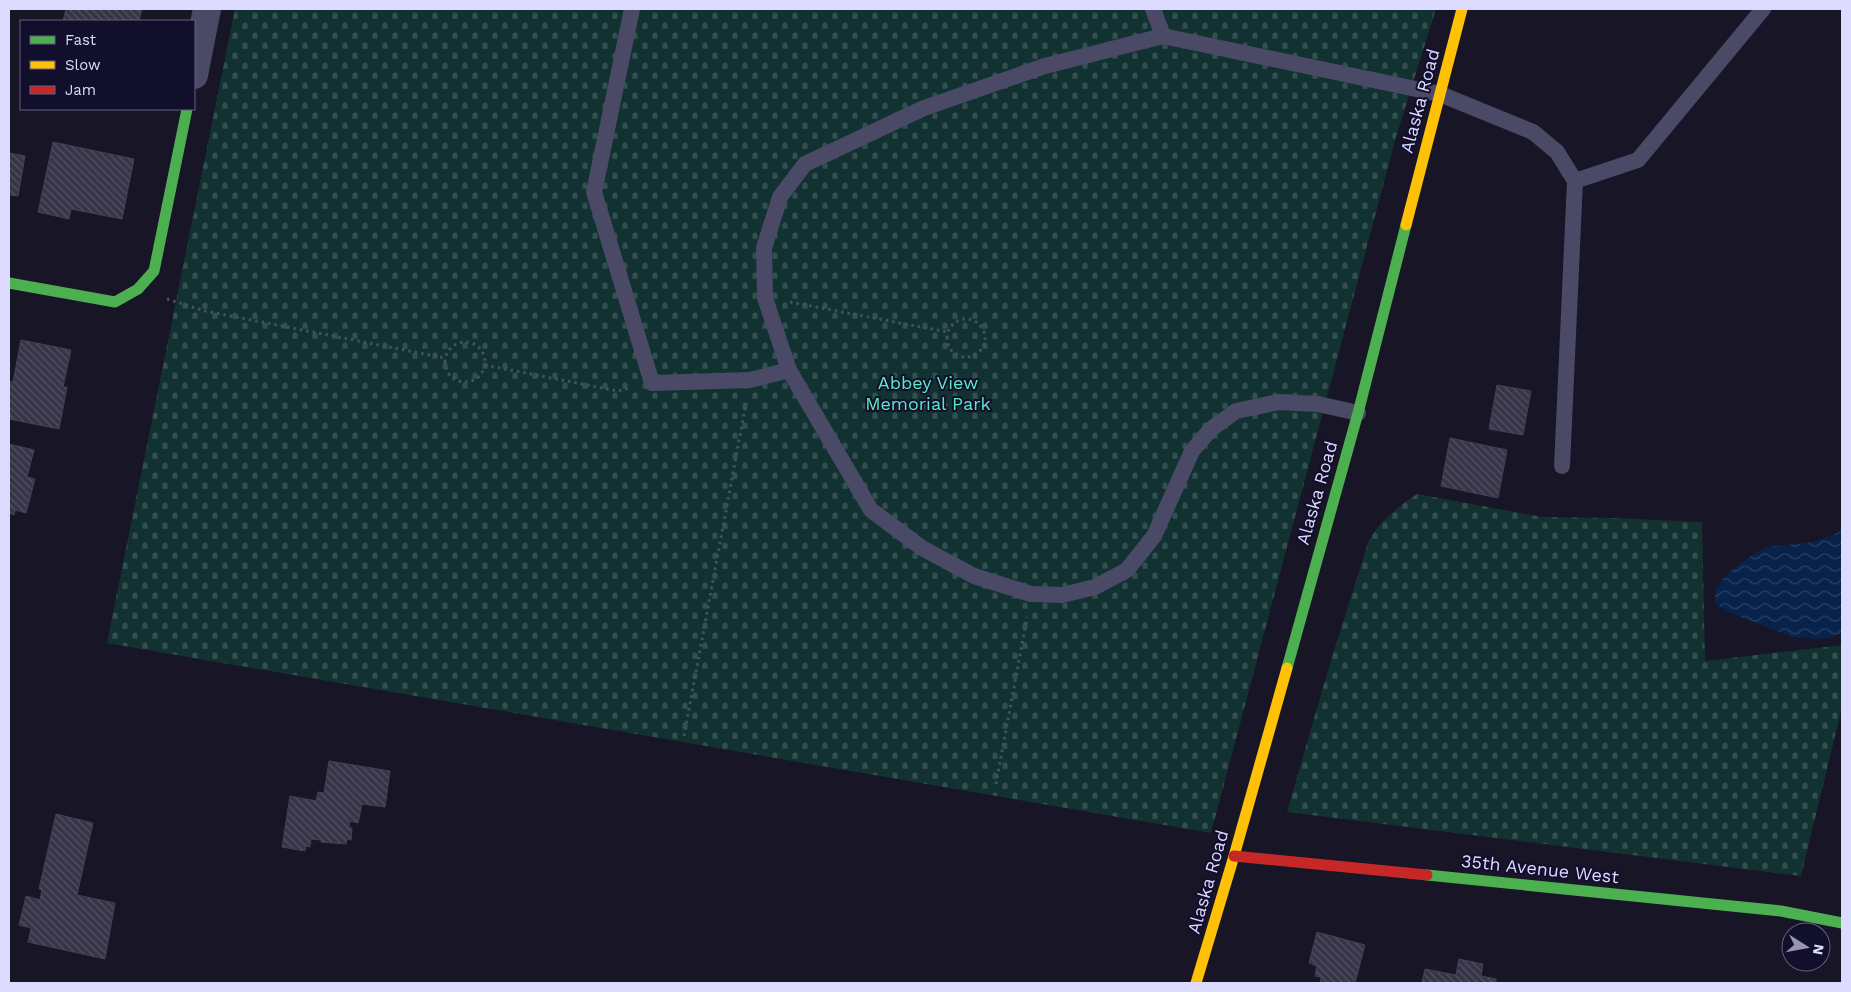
<svg xmlns="http://www.w3.org/2000/svg" width="1851" height="992" viewBox="0 0 1851 992" font-family="'Work Sans',sans-serif">
  <style>
    .cemetery { fill: url(#cemetery-stones) }
    .water { fill: url(#water-waves) }
    .building { fill: url(#building-back-hatch); stroke: #434059 }
    .lines { fill: none; stroke-linecap: round; stroke-linejoin: round }
    .path { stroke: #425263; stroke-width: 3; stroke-dasharray: 2.5 4; stroke-linecap: butt }
    .lane { stroke: #4a4a67; stroke-width: 16 }
    .street { stroke: #4a4a67; stroke-width: 28 }
    .fast { stroke: #4caf50; stroke-width: 11 }
    .slow { stroke: #ffc107; stroke-width: 11 }
    .jam { stroke: #c62828; stroke-width: 11 }
    .labels { text-anchor: middle; stroke-width: 4; stroke-linejoin: round; paint-order: stroke }
    .street-label { font-size: 18px; fill: #dddaff; stroke: #120f2c }
    .park-label { font-size: 18px; fill: #59ecc1; stroke: #120f2c }
  </style>
  <defs>
    <pattern id="cemetery-stones" width="16" height="16" patternUnits="userSpaceOnUse" patternTransform="scale(1.25)"><rect width="16" height="16" fill="#123232"/><path d="M2 7V4a2 2 0 0 1 4 0v3zM10 15v-3a2 2 0 0 1 4 0v3z" fill="#344f51"/></pattern>
    <pattern id="water-waves" width="16" height="10" patternUnits="userSpaceOnUse" patternTransform="scale(1.25)"><rect width="16" height="10" fill="#07224b"/><path d="M0 5q4-4 8 0t8 0" fill="none" stroke="#2b4266"/></pattern>
    <pattern id="building-back-hatch" width="6" height="6" patternUnits="userSpaceOnUse" patternTransform="scale(1.25)"><rect width="6" height="6" fill="#363447"/><path d="M-1 5l2 2M0 0l6 6M5-1l2 2" fill="none" stroke="#535163"/></pattern>
  </defs>
  <rect width="100%" height="100%" fill="#171526"/>
  <!-- cemetery -->
  <path class="cemetery" d="M235,9H1436L1396,137L1211,833L107,643Z
    M1417,494L1542,517L1613,518L1702,522L1705,661L1842,645V707L1801,876L1287,812L1331,660L1369,540C1384,517 1395,509 1417,494Z"/>
  <!-- water -->
  <path class="water" d="M1842,529V634L1822,639L1792,637L1725,611L1715,603V591L1725,576L1740,563L1766,547L1814,542L1839,532Z"/>
  <!-- building -->
  <path class="building" d="M66,9H142L139,21H63Z
    M53,142L134,159L122,219L71,209L69,219L38,212Z
    M9,153L25,156L18,196L9,195Z
    M21,340L71,350L63,387H67L59,429L9,419V381L13,382Z
    M1497,385L1531,391L1523,435L1489,429Z
    M1450,438L1507,450L1498,498L1441,486Z
    M9,444L34,450L27,477L35,479L26,513L15,510L14,515L9,513Z
    M329,761L390,771L385,807L362,804L358,823L350,821L349,828H352L351,840L347,839L346,844L321,842V840L311,839L310,847L306,846L305,851L282,847L290,796L316,801L318,792L324,793Z
    M56,814L93,823L77,895L115,903L105,959L28,942L31,928L19,925L26,896L40,900L42,890L39,889Z
    M1317,932L1365,945L1355,983H1320L1321,977L1315,976L1317,966L1309,963Z
    M1459,959L1483,964L1481,976L1496,979V983H1422L1425,969L1456,975Z"/>
  <g class="lines">
    <!-- path -->
    <path class="path" d="M167,299L205,311L445,358
      M790,302L947,332
      M947 338a19 19 0 1 1 38 0a19 19 0 1 1-38 0Z
      M445 362a20 20 0 1 1 40 0a20 20 0 1 1-40 0Z
      M485,365L618,391L629,388
      M684,736L746,403
      M996,784L1027,617"/>
    <!-- lane -->
    <path class="lane" d="M632,9L594,192L652,383L750,380L789,370
      M1153,9L1163,36
      M1358,413L1318,404L1279,402L1236,411L1211,429L1192,451L1154,536L1127,570L1095,587L1062,595L1031,594L974,576L922,548L871,510L789,370L765,298L764,248L780,197L805,164L924,108L1045,66L1163,36L1440,94L1533,132L1557,152L1575,181L1638,160L1763,9
      M1562,466L1575,181"/>
    <!-- street -->
    <path class="street" d="M194,75L207,9"/>
    <!-- fast -->
    <path class="fast" d="M9,283L115,302L138,289L154,271L187,109
      M1287,668L1358,413L1406,225
      M1427,875L1781,911L1842,923"/>
    <!-- slow -->
    <path class="slow" d="M1406,225L1462,9
      M1196,983L1234,856L1287,668"/>
    <!-- jam -->
    <path class="jam" d="M1234,856L1427,875"/>
  </g>
  <g class="labels">
    <!-- street labels -->
    <g class="street-label">
      <text transform="translate(1420 101) rotate(-75)" y="6">Alaska Road</text>
      <text transform="translate(1317 493) rotate(-74)" y="6">Alaska Road</text>
      <text transform="translate(1540 869) rotate(6)" y="6">35th Avenue West</text>
      <text transform="translate(1208 882) rotate(-74)" y="6">Alaska Road</text>
    </g>
    <!-- park labels -->
    <g class="park-label">
      <text x="928" y="389">Abbey View<tspan x="928" dy="21">Memorial Park</tspan></text>
    </g>
  </g>
  <!-- border -->
  <rect width="1851" height="992" fill="none" stroke="#dddaff" stroke-width="20"/>
  <!-- legend -->
  <rect x="20" y="20" width="175" height="90" fill="#120f2c" stroke="#636080"/>
  <rect x="30" y="36" width="25" height="8" fill="#4caf50" stroke="#636080"/>
  <text x="65" y="45" font-size="15" fill="#dddaff">Fast</text>
  <rect x="30" y="61" width="25" height="8" fill="#ffc107" stroke="#636080"/>
  <text x="65" y="70" font-size="15" fill="#dddaff">Slow</text>
  <rect x="30" y="86" width="25" height="8" fill="#c62828" stroke="#636080"/>
  <text x="65" y="95" font-size="15" fill="#dddaff">Jam</text>
  <!-- north arrow -->
  <g transform="translate(1806 947) rotate(101)"><circle r="24" fill="#120f2c" stroke="#636080"/>
  <path d="M0-4L9 19L0 12L-9 19Z" fill="#9895b3"/>
  <text y="-8" font-size="14" font-weight="bold" text-anchor="middle" fill="#dddaff">N</text>
  </g>
</svg>
